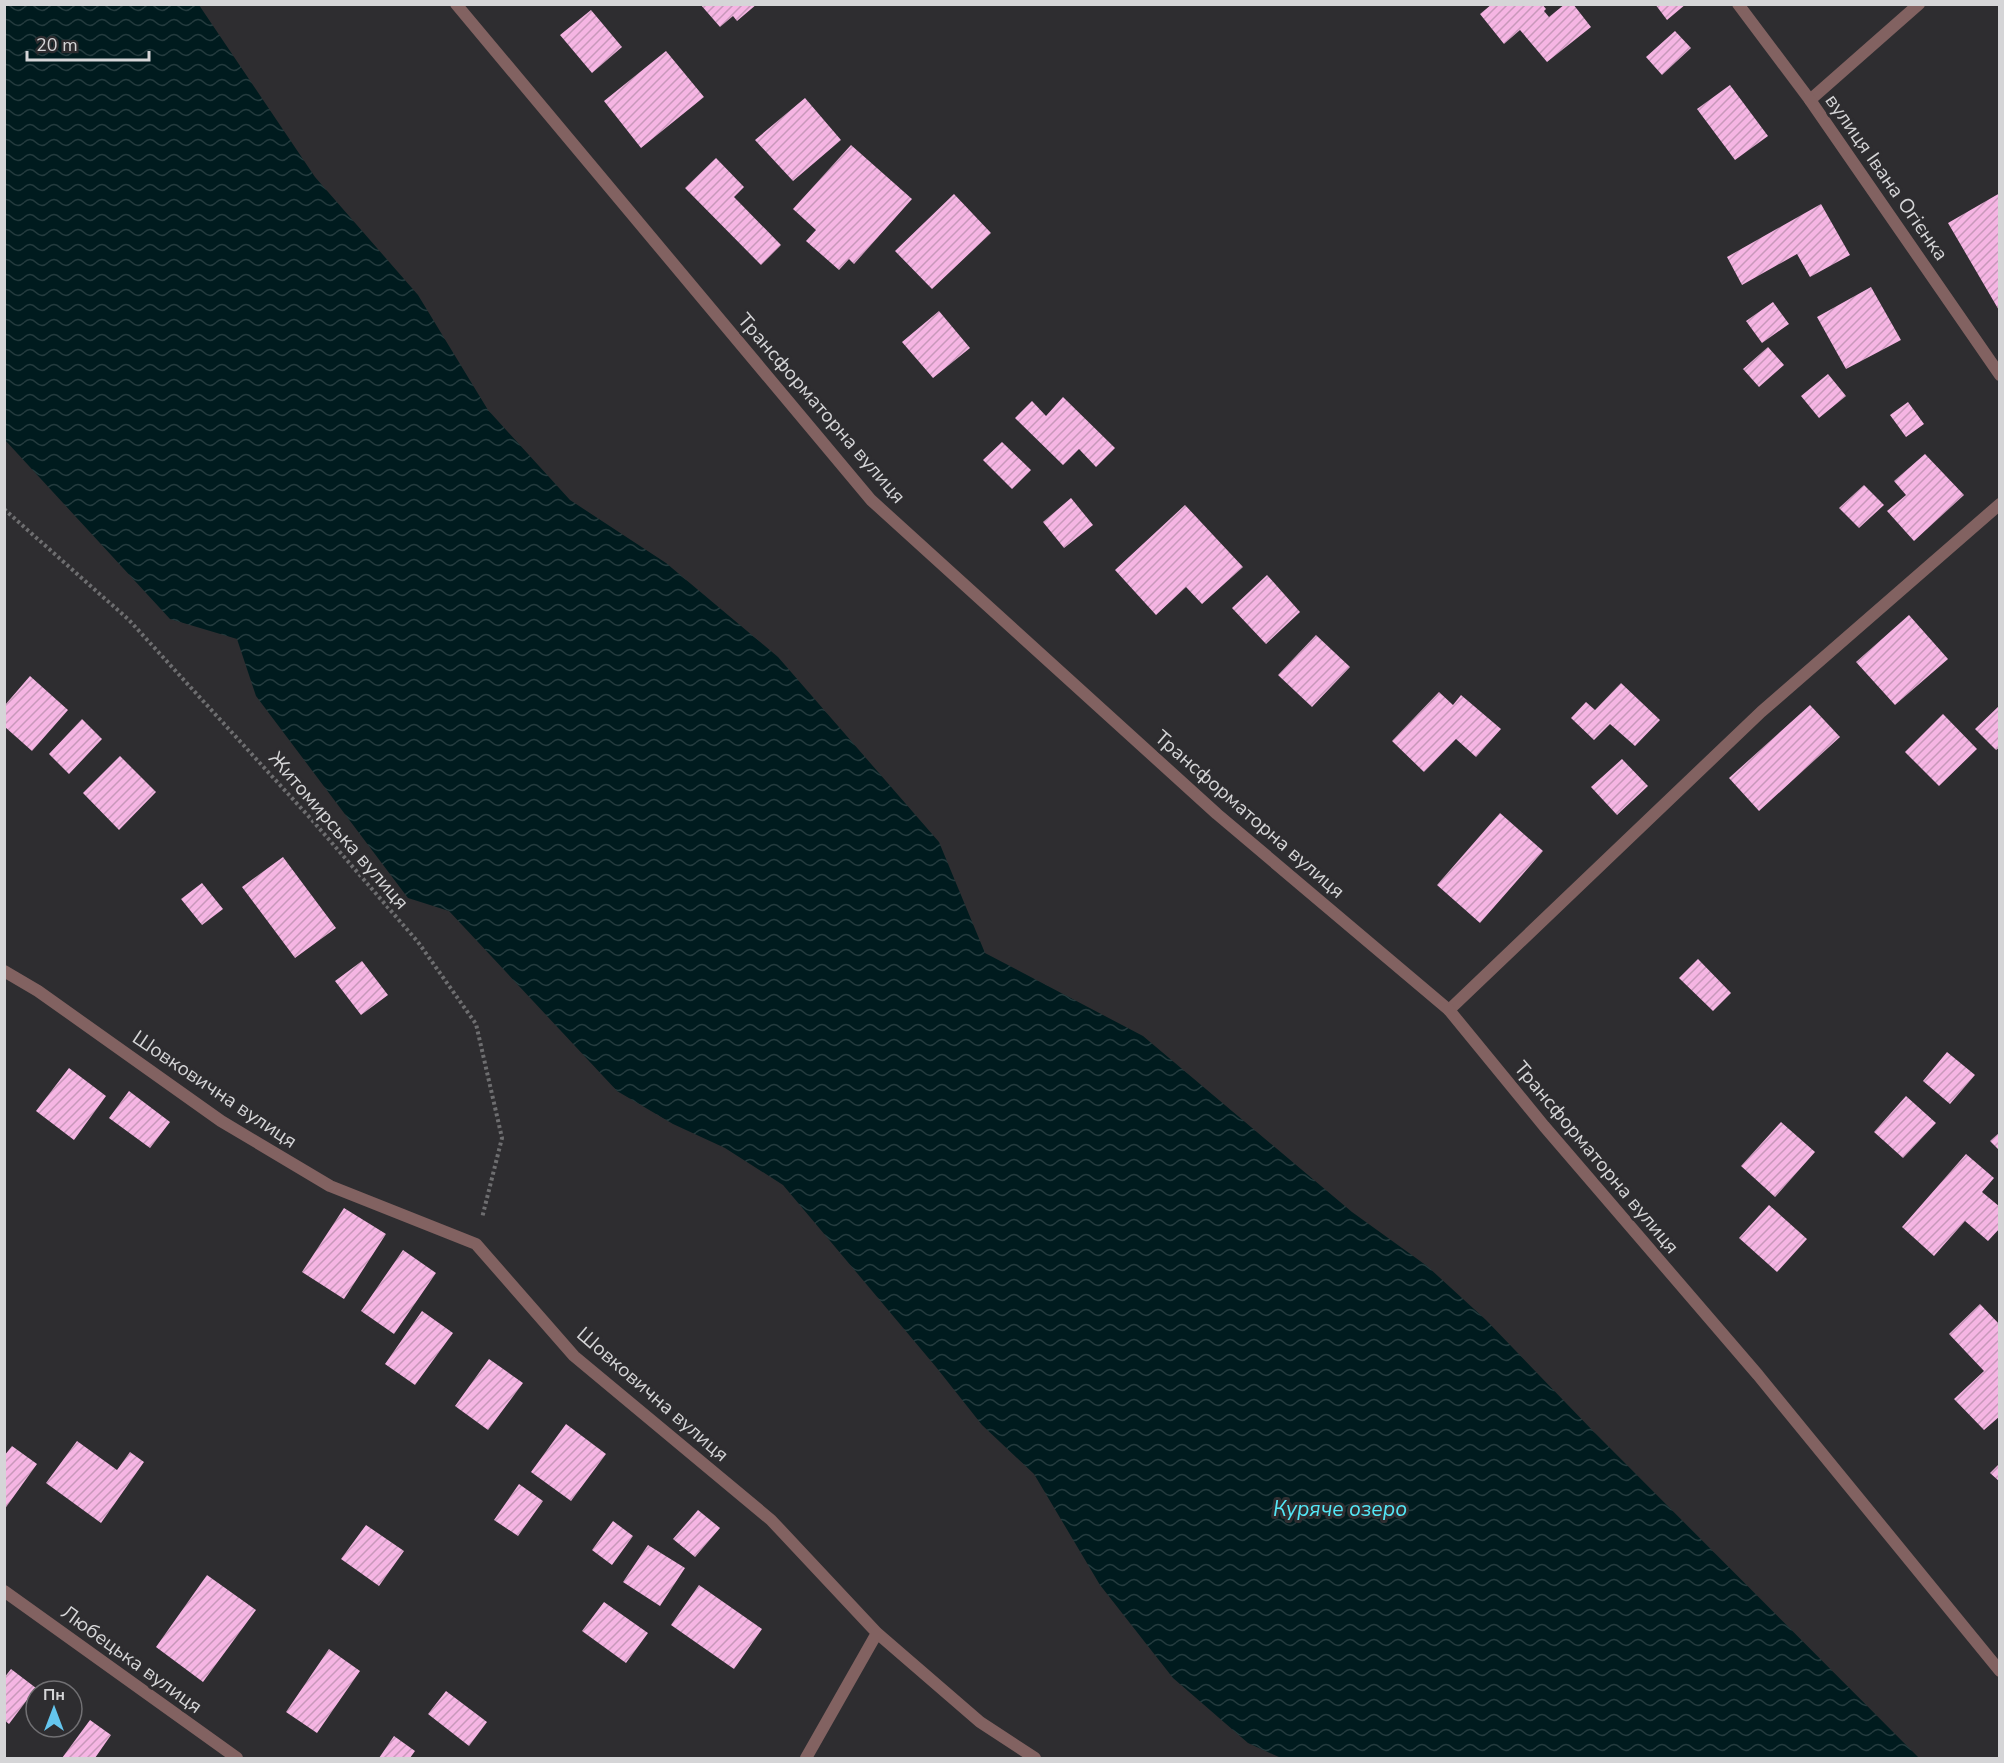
<svg xmlns="http://www.w3.org/2000/svg" width="2004" height="1763" viewBox="0 0 2004 1763" font-family="'Nunito Sans',sans-serif">
  <style>
    .water { fill: url(#water-waves) }
    .building { fill: url(#building-hatch) }
    .lines { fill: none; stroke-linecap: round; stroke-linejoin: round }
    .path { stroke: #6e6e70; stroke-width: 4; stroke-dasharray: 3 3; stroke-linecap: butt }
    .lane { stroke: #826261; stroke-width: 12 }
    .street { stroke: #826261; stroke-width: 12 }
    .labels { text-anchor: middle; stroke-width: 6; stroke-linejoin: round; paint-order: stroke }
    .street-label { font-size: 20px; fill: #d5d5d7; stroke: #2e2d30 }
    .water-label { font-size: 21px; font-style: italic; fill: #53e7f6; stroke: #2e2d30 }
  </style>
  <defs>
    <pattern id="water-waves" width="16" height="10" patternUnits="userSpaceOnUse" patternTransform="scale(1.5)"><rect width="16" height="10" fill="#001b1e"/><path d="M0 5q4-4 8 0t8 0" fill="none" stroke="#243b3e"/></pattern>
    <pattern id="building-hatch" width="6" height="6" patternUnits="userSpaceOnUse" patternTransform="scale(1.5)"><rect width="6" height="6" fill="#f5b5e3"/><path d="M-1 1l2-2M0 6l6-6M5 7l2-2" fill="none" stroke="#c898ba"/></pattern>
  </defs>
  <rect width="100%" height="100%" fill="#2e2d30"/>
  <!-- water -->
  <path class="water" d="M5,4L199,5L315,177L418,295L488,410L570,500L666,563L778,657L939,842L985,953L1143,1036L1352,1212L1427,1266L1486,1320L1594,1432L1919,1758H1281L1248,1743L1173,1678L1100,1585L1034,1474L982,1425L936,1367L783,1185L725,1148L673,1124L617,1091L449,911L408,898L256,696L237,639L170,619L5,440Z"/>
  <!-- building -->
  <path class="building" d="M700,4H757L737,21L733,16L720,27Z
    M1492,4H1542L1546,9L1544,11L1549,17L1565,4H1573L1591,27L1547,62L1520,30L1504,44L1480,14Z
    M1655,4H1686L1667,20Z
    M591,10L622,47L592,73L560,35Z
    M1675,31L1691,48L1662,75L1646,57Z
    M666,51L704,97L641,148L604,101Z
    M1730,85L1768,136L1735,160L1697,109Z
    M805,98L841,140L793,181L755,140Z
    M851,145L912,199L854,264L849,259L839,270L806,241L816,230L793,209Z
    M716,158L744,187L734,197L781,245L761,265L685,188Z
    M2000,193V312L1948,223Z
    M954,194L991,233L932,289L895,251Z
    M1821,204L1850,255L1810,277L1797,254L1742,285L1727,257Z
    M1871,287L1901,340L1846,369L1817,317Z
    M1773,302L1789,324L1762,343L1746,321Z
    M939,311L970,348L933,378L902,342Z
    M1768,347L1784,365L1759,387L1743,369Z
    M1828,374L1846,396L1819,418L1801,396Z
    M1063,397L1115,448L1096,467L1079,449L1063,465L1015,418L1032,401L1046,416Z
    M1908,402L1924,424L1906,437L1890,415Z
    M1002,442L1031,470L1012,489L983,460Z
    M1925,454L1964,495L1914,541L1887,511L1906,495L1894,481Z
    M1864,485L1884,505L1859,528L1839,508Z
    M1071,498L1093,525L1064,548L1043,522Z
    M1185,505L1243,567L1202,604L1186,587L1156,615L1115,570Z
    M1267,575L1300,612L1266,644L1232,608Z
    M1909,615L1948,659L1895,705L1856,662Z
    M1316,635L1350,667L1312,707L1278,675Z
    M30,676L68,710L32,751L5,727V705Z
    M1621,683L1660,720L1635,746L1610,724L1594,740L1571,718L1586,702L1595,710Z
    M1439,692L1453,705L1461,695L1501,729L1476,757L1456,739L1424,772L1392,741Z
    M1810,705L1840,737L1759,811L1729,778Z
    M2000,705V747L1996,750L1975,729Z
    M1943,714L1977,749L1939,786L1905,752Z
    M82,719L102,739L69,774L49,754Z
    M120,756L156,792L119,830L83,793Z
    M1622,759L1648,786L1617,815L1591,787Z
    M1500,813L1543,851L1480,923L1437,885Z
    M283,857L336,928L295,958L242,887Z
    M202,883L223,909L202,925L181,899Z
    M1698,959L1731,993L1713,1011L1679,978Z
    M362,961L388,995L361,1015L335,981Z
    M1947,1052L1975,1075L1950,1104L1923,1081Z
    M69,1068L106,1096L74,1140L36,1111Z
    M129,1091L170,1122L150,1148L109,1118Z
    M1906,1096L1936,1123L1903,1158L1874,1132Z
    M1781,1122L1815,1152L1775,1197L1741,1166Z
    M2000,1132V1151L1990,1141Z
    M1966,1154L1994,1178L1982,1192L2000,1207V1228L1988,1241L1965,1221L1934,1256L1902,1227Z
    M1769,1205L1807,1239L1777,1272L1739,1238Z
    M344,1208L386,1234L344,1299L302,1272Z
    M403,1250L436,1273L394,1334L361,1311Z
    M1980,1304L2000,1325V1416L1984,1430L1954,1399L1984,1371L1949,1334Z
    M422,1311L453,1333L415,1385L385,1364Z
    M489,1359L523,1383L488,1430L455,1406Z
    M566,1424L606,1454L571,1501L531,1472Z
    M77,1441L117,1470L130,1452L144,1462L101,1523L46,1483Z
    M12,1446L37,1464L4,1510V1456Z
    M2000,1463V1482L1990,1473Z
    M519,1484L543,1501L518,1536L494,1520Z
    M698,1510L720,1528L695,1557L673,1539Z
    M613,1521L633,1536L612,1565L592,1550Z
    M366,1525L404,1551L379,1586L341,1559Z
    M648,1545L685,1568L660,1606L623,1582Z
    M207,1575L256,1610L203,1682L156,1647Z
    M699,1585L762,1629L734,1669L671,1625Z
    M604,1602L648,1633L626,1663L582,1631Z
    M329,1649L360,1671L317,1733L286,1712Z
    M11,1669L36,1688L9,1724L4,1720V1678Z
    M446,1691L487,1722L469,1746L428,1714Z
    M90,1720L111,1735L95,1758H62Z
    M394,1736L415,1751L410,1758H379Z"/>
  <g class="lines">
    <!-- path -->
    <path class="path" d="M4,509L129,620L312,820L418,942L476,1024L502,1138L482,1218"/>
    <!-- lane -->
    <path class="lane" d="M1810,100L1919,4
      M1449,1010L1761,712L2000,504"/>
    <!-- street -->
    <path class="street" d="M456,4L871,500L1217,814L1449,1010L1544,1126L1758,1375L2000,1671
      M1738,4L1810,100L2000,375
      M4,971L38,991L221,1121L330,1186L476,1244L574,1356L771,1520L877,1633L980,1722L1035,1758
      M4,1591L237,1758
      M806,1758L877,1633"/>
  </g>
  <g class="labels">
    <!-- street labels -->
    <g class="street-label">
      <text transform="translate(1887 177) rotate(55)" y="7">вулиця Івана Огієнка</text>
      <text transform="translate(822 408) rotate(49)" y="7">Трансформаторна вулиця</text>
      <text transform="translate(1250 814) rotate(41)" y="7">Трансформаторна вулиця</text>
      <text transform="translate(339 830) rotate(49)" y="7">Житомирська вулиця</text>
      <text transform="translate(215 1089) rotate(34)" y="7">Шовковична вулиця</text>
      <text transform="translate(1597 1157) rotate(50)" y="7">Трансформаторна вулиця</text>
      <text transform="translate(653 1394) rotate(41)" y="7">Шовковична вулиця</text>
      <text transform="translate(132 1659) rotate(36)" y="7">Любецька вулиця</text>
    </g>
    <!-- water labels -->
    <g class="water-label">
      <text x="1340" y="1516">Куряче озеро</text>
    </g>
  </g>
  <!-- border -->
  <rect width="2004" height="1763" fill="none" stroke="#d5d5d7" stroke-width="12"/>
  <!-- north arrow -->
  <g transform="translate(54 1709)"><circle r="28" fill="#2e2d30" stroke="#717073" stroke-width="1.5"/>
  <path d="M0-4.5L10 22L0 15L-10 22Z" fill="#64c5ee"/>
  <text y="-9" font-size="16" font-weight="bold" text-anchor="middle" fill="#d5d5d7">Пн</text>
  </g>
  <!-- scale -->
  <path d="M27 51v9h122v-9" fill="none" stroke="#d5d5d7" stroke-width="3"/>
  <text x="36" y="51" font-size="18" fill="#d5d5d7" stroke="#2e2d30" stroke-width="4.5" paint-order="stroke">20 m</text>
</svg>
